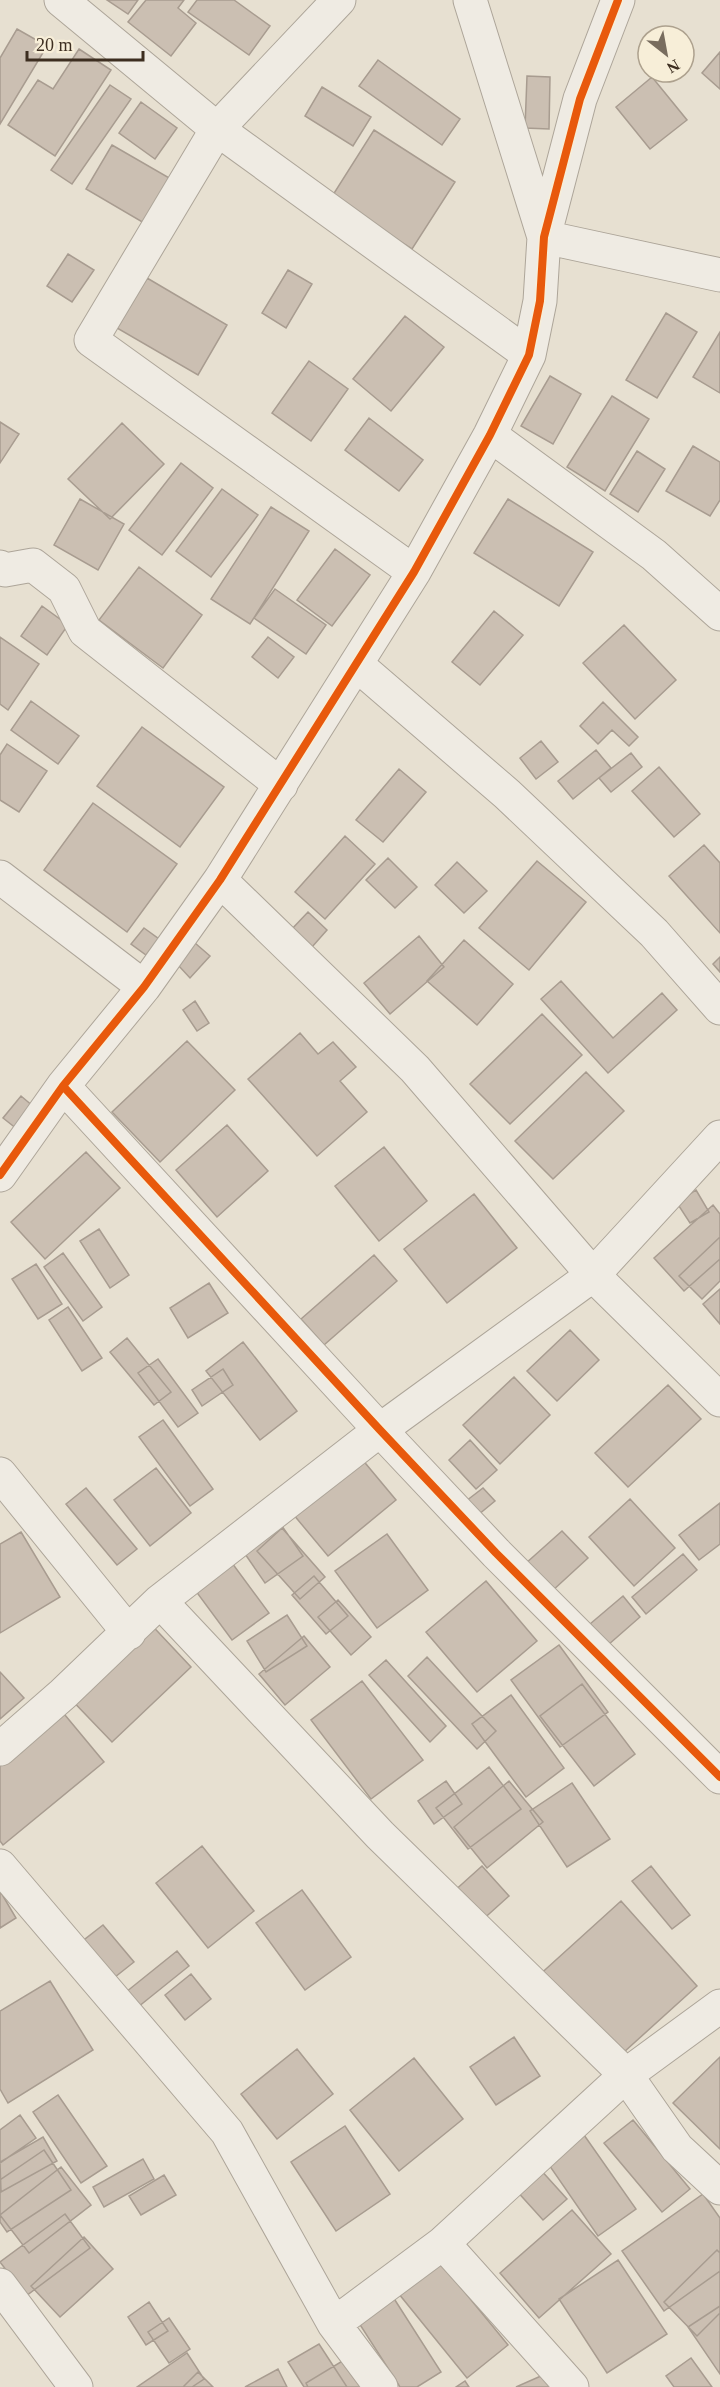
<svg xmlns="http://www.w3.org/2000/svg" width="720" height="2387" viewBox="0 0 720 2387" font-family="'Times New Roman',serif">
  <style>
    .building { fill: #cbbfb2; stroke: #a89c90; stroke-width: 1.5 }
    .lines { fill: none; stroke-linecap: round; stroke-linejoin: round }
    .street-casing { stroke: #ada599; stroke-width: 35 }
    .street { stroke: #efebe3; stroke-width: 33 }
    .cycleway-casing { stroke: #f7eed8; stroke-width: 11 }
    .cycleway { stroke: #e8590c; stroke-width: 8 }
  </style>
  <rect width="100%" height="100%" fill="#e7e0d1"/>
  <!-- building -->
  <path class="building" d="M107,0H138L128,14Z
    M146,0H184L178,8L196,23L171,56L128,22Z
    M197,0H234L270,26L249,55L188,12Z
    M17,29L47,46L0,124V58Z
    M79,49L111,70L55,156L8,125L38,80L53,89Z
    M720,52V89L702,73Z
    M378,60L460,119L442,145L359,86Z
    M527,76L550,77L549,129L525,128Z
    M652,77L687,120L650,149L616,107Z
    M110,85L131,99L72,184L51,170Z
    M322,87L371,117L353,146L305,116Z
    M141,102L177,128L155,159L119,133Z
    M374,130L455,182L412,249L331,198Z
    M112,145L171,179L144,223L86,189Z
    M68,254L94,270L72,302L47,286Z
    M288,270L312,284L286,328L262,313Z
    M147,278L227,325L198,375L117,328Z
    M666,313L697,332L657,398L626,380Z
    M405,316L444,347L391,411L353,379Z
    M720,332V393L693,377Z
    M309,361L348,389L311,441L272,413Z
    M550,376L581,394L553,444L521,426Z
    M612,396L649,419L605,491L567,467Z
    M369,418L423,460L399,491L345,450Z
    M0,422L19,434L0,463Z
    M122,423L164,464L110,519L68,479Z
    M693,446L720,462V500L710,516L666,491Z
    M637,451L665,469L638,512L610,494Z
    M181,463L213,488L162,555L129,530Z
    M222,489L258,515L211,577L176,551Z
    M80,499L124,524L98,570L54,545Z
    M508,499L593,552L559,606L474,553Z
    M271,507L309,531L250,624L211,599Z
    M335,549L370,575L332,626L297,600Z
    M139,567L202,615L163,668L99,620Z
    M275,589L326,625L306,654L254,618Z
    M42,606L68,625L47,655L21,636Z
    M494,611L523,635L480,685L452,662Z
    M624,625L676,680L635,719L583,663Z
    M0,637L39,664L8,710L0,704Z
    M268,637L294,657L278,678L252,657Z
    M31,701L79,736L58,764L11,730Z
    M603,702L638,737L629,746L612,730L598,744L580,726Z
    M142,727L224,787L180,847L97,786Z
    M541,741L558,762L536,779L520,758Z
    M7,744L47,771L19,812L0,800V755Z
    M596,750L611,768L573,799L558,781Z
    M631,753L642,767L611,792L599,778Z
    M659,767L700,814L674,837L632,791Z
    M399,769L426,792L383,842L356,820Z
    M93,803L177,864L127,932L44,870Z
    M345,836L375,864L325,919L295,892Z
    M704,845L720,863V933L669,876Z
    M388,858L417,887L395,908L366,880Z
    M537,861L586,902L529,970L479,928Z
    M457,862L487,891L464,913L435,885Z
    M308,912L327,930L312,947L291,930Z
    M144,928L159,939L146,955L131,944Z
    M419,936L444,967L390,1014L364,983Z
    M464,940L513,984L477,1025L427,981Z
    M195,943L210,956L190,978L178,965Z
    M720,957V972L713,964Z
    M561,981L613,1038L662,993L677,1010L608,1073L541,999Z
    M195,1001L209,1023L197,1031L183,1010Z
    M542,1014L582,1055L510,1124L470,1084Z
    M300,1033L318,1054L333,1042L356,1067L340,1081L367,1112L317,1156L248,1079Z
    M187,1041L235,1090L160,1162L112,1112Z
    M586,1072L624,1111L553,1179L515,1141Z
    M21,1096L40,1112L22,1133L3,1118Z
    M227,1125L268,1171L217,1217L176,1170Z
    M384,1147L427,1201L379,1241L335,1186Z
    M86,1152L120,1188L45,1259L11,1222Z
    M696,1190L709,1212L690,1223L677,1203Z
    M474,1194L517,1248L447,1303L404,1249Z
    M713,1205L720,1214V1259L684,1291L654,1258Z
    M99,1229L129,1275L110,1288L80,1241Z
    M720,1237V1281L702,1299L679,1276Z
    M63,1253L102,1307L83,1321L44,1267Z
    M374,1255L397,1281L324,1345L301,1319Z
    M36,1264L62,1304L38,1319L12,1279Z
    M209,1283L228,1313L188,1338L170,1308Z
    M720,1289V1324L703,1304Z
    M68,1307L102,1358L82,1371L49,1320Z
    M570,1330L599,1360L557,1401L527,1371Z
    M127,1338L171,1392L154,1405L110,1352Z
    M243,1342L297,1411L260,1440L206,1371Z
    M158,1359L198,1413L178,1427L138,1373Z
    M223,1369L233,1385L202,1406L192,1390Z
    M514,1377L550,1415L500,1464L463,1425Z
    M668,1385L701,1419L628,1487L595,1453Z
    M163,1420L213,1489L190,1506L139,1437Z
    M470,1440L497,1470L476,1489L449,1460Z
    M351,1446L396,1500L328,1556L283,1502Z
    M156,1468L191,1513L150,1546L114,1500Z
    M86,1488L137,1549L117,1565L66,1504Z
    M483,1488L495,1501L478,1515L466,1501Z
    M630,1499L675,1548L634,1586L589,1537Z
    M720,1503V1544L699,1560L679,1535Z
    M270,1509L303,1556L265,1583L232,1535Z
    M282,1528L325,1577L300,1599L257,1551Z
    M562,1531L588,1558L551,1592L525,1564Z
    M21,1532L60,1597L0,1633V1544Z
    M387,1534L428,1590L377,1628L335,1571Z
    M218,1544L269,1613L232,1640L181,1571Z
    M683,1554L697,1570L646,1614L632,1597Z
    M314,1576L348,1616L326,1634L292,1595Z
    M486,1581L537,1641L477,1692L426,1632Z
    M623,1596L640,1617L608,1645L590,1624Z
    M338,1600L371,1637L351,1655L318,1617Z
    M287,1615L307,1646L266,1672L247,1641Z
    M143,1616L191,1667L112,1742L63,1691Z
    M304,1636L330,1667L285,1705L259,1674Z
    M559,1645L608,1712L560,1747L511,1680Z
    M427,1657L496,1731L477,1749L408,1676Z
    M386,1660L446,1726L430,1742L369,1675Z
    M0,1672L24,1698L0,1719Z
    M362,1681L423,1760L371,1799L311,1720Z
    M582,1684L635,1754L594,1786L540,1716Z
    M511,1695L564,1768L526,1797L472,1724Z
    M55,1703L104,1762L3,1845L0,1841V1748Z
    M489,1767L521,1809L468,1849L436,1808Z
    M446,1781L462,1804L434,1824L418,1801Z
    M509,1781L543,1822L487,1868L454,1827Z
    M572,1783L610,1839L567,1867L530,1811Z
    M202,1846L254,1911L208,1948L156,1883Z
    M482,1866L509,1896L479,1923L452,1893Z
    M651,1866L690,1915L672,1929L632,1881Z
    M302,1890L351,1957L305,1990L256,1923Z
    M0,1891L16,1918L0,1928Z
    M621,1901L697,1986L613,2062L536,1978Z
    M103,1925L134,1962L110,1981L80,1943Z
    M177,1951L189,1966L138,2007L126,1992Z
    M191,1974L211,1999L185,2020L165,1995Z
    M50,1981L93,2050L8,2103L0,2089V2011Z
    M514,2037L540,2076L496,2105L470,2067Z
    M297,2049L333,2094L277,2139L241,2094Z
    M720,2057V2149L673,2103Z
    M414,2058L463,2119L399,2171L350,2110Z
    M58,2095L107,2166L81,2183L33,2112Z
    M20,2115L36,2138L0,2163V2130Z
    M633,2120L690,2189L662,2212L604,2143Z
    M345,2126L390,2194L336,2231L291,2162Z
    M584,2135L636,2209L598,2236L547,2162Z
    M43,2137L57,2161L1,2192L0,2162Z
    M44,2150L71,2190L7,2232L0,2222V2180Z
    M143,2159L154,2179L104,2207L93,2187Z
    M61,2167L91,2205L29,2253L0,2215Z
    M539,2168L567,2199L543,2220L515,2189Z
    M164,2175L176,2195L141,2215L129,2196Z
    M703,2194L720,2218V2271L664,2311L622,2251Z
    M572,2210L611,2254L539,2318L500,2273Z
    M65,2214L90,2248L26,2296L0,2262Z
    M84,2237L113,2269L60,2317L31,2286Z
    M717,2250L720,2253V2313L697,2336L664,2302Z
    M618,2260L667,2334L607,2373L559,2299Z
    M440,2262L508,2345L467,2378L399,2294Z
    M393,2297L441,2372L417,2387H400L357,2320Z
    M149,2302L168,2331L146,2345L128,2317Z
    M720,2306V2374L688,2327Z
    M169,2318L190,2349L169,2363L148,2332Z
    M319,2344L347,2387H304L288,2362Z
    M187,2353L204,2379L192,2387H137Z
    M691,2358L712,2387H674L666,2376Z
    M344,2360L361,2387H308L306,2383Z
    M278,2369L287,2387H245Z
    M198,2372L213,2387H183Z
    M550,2372L559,2387H516Z
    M465,2381L469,2387H456Z"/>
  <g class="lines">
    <defs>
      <path id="street" d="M61,0L217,129L529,355
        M339,0L217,129L91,340L414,572
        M470,0L544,237L720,275
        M490,435L654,555L720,614
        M0,567L5,570L33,565L64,589L85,631L281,785
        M356,664L507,794L654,933L720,1008
        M0,877L144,987
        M220,880L415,1069L593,1275L720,1400
        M63,1086L380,1430L496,1553L720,1777
        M0,1175L63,1086L144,987L220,880L414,572L490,435L529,355L540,301L544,237L580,99L618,0
        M0,1474L129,1633
        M160,1601L380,1835L626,2075L677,2148L720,2188
        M0,1749L63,1694L160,1601L380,1430L593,1275L720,1137
        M0,1866L227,2132L334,2324L381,2387
        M443,2243L572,2387
        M0,2285L76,2387
        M334,2324L443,2243L626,2075L720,2006"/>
    </defs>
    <!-- street casing -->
    <use href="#street" class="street-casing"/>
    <!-- street -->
    <use href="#street" class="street"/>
    <defs>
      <path id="cycleway" d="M63,1086L380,1430L496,1553L720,1777
        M0,1175L63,1086L144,987L220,880L414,572L490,435L529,355L540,301L544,237L580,99L618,0"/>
    </defs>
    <!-- cycleway casing -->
    <use href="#cycleway" class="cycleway-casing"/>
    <!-- cycleway -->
    <use href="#cycleway" class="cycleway"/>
  </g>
  <!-- north arrow -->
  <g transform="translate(666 54) rotate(149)"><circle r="28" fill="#f7eed8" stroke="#ada18e" stroke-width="1.5"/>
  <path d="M0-4.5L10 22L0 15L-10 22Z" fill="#786c5e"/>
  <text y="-9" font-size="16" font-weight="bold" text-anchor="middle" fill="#3d2e20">N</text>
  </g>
  <!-- scale -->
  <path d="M27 51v9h116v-9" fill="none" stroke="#3d2e20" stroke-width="3"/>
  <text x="36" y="51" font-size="18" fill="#3d2e20" stroke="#f7eed8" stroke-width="4.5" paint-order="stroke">20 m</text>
</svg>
